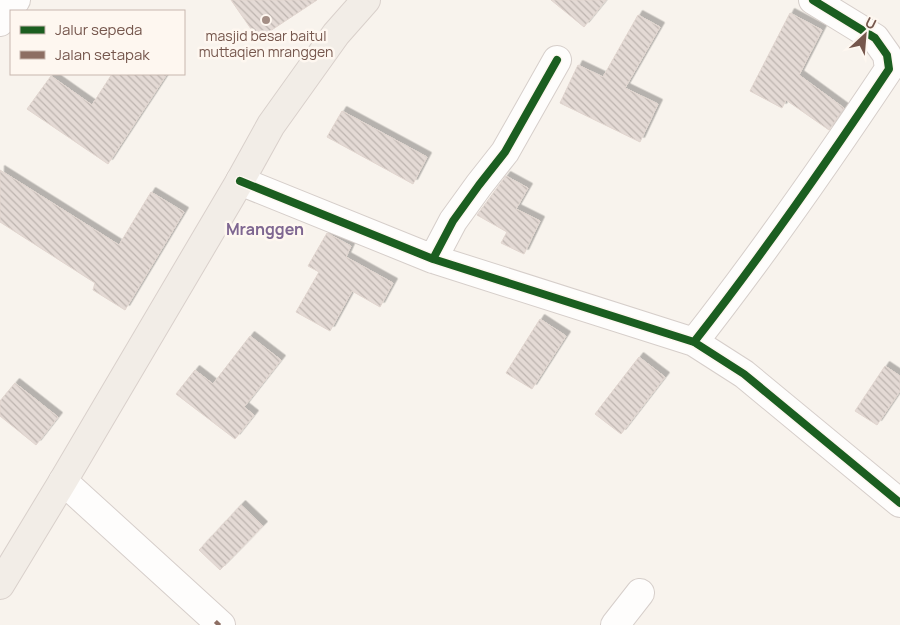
<svg xmlns="http://www.w3.org/2000/svg" width="900" height="625" viewBox="0 0 900 625" font-family="Manrope,sans-serif">
  <style>
    .building { fill: url(#building-back-hatch); stroke: #e1d5cf; filter: url(#shadow) }
    .lines { fill: none; stroke-linecap: round; stroke-linejoin: round }
    .minor-casing { stroke: #d6ceca; stroke-width: 30 }
    .major-casing { stroke: #d9d0cb; stroke-width: 30 }
    .minor { stroke: #fefdfc; stroke-width: 28 }
    .major { stroke: #f2ede7; stroke-width: 28 }
    .quiet { stroke: #8d6e63; stroke-width: 6; stroke-dasharray: 12 6; stroke-linecap: butt }
    .cycleway-casing { stroke: #fef7f0; stroke-width: 11 }
    .cycleway { stroke: #1b5e20; stroke-width: 8 }
    .poi-dot { fill: #a48e85; stroke: #fef7f0; stroke-width: 2 }
    .labels { text-anchor: middle; stroke-width: 5; stroke-linejoin: round; paint-order: stroke }
    .poi-label { font-size: 14px; fill: #76574d; stroke: #fef7f0 }
    .quarter-label { font-size: 16px; font-weight: bold; fill: #7e6691; stroke: #fef7f0 }
  </style>
  <defs>
    <pattern id="building-back-hatch" width="6" height="6" patternUnits="userSpaceOnUse" patternTransform="scale(1.25)"><rect width="6" height="6" fill="#e4dad5"/><path d="M-1 5l2 2M0 0l6 6M5-1l2 2" fill="none" stroke="#bdb4af"/></pattern>
    <filter id="shadow"><feDropShadow dx="4.5" dy="-4.5" stdDeviation="0" flood-color="#0004"/></filter>
  </defs>
  <rect width="100%" height="100%" fill="#f8f3ed"/>
  <!-- building -->
  <path class="building" d="M231,0H317L258,39Z
    M551,0H606L584,27Z
    M790,13L822,30L799,75L844,108L829,130L786,100L782,108L750,91Z
    M638,15L660,27L625,88L658,104L640,142L560,103L578,65L603,77Z
    M112,74H167L108,164L27,109L51,76L92,105Z
    M342,111L427,157L413,184L327,137Z
    M0,170L119,245L151,192L184,212L125,310L93,290L95,283L0,222Z
    M506,176L528,188L516,209L540,221L524,254L501,243L507,232L477,215Z
    M327,233L351,246L346,257L393,283L380,307L352,291L330,331L296,312L319,272L308,266Z
    M540,319L566,336L532,389L506,373Z
    M250,336L281,360L244,407L254,415L235,439L176,394L195,370L213,384Z
    M639,357L665,377L621,434L595,414Z
    M885,366L900,376V391L877,425L855,411Z
    M15,383L58,417L36,445L0,416V401Z
    M241,505L263,526L220,570L199,550Z"/>
  <g class="lines">
    <defs>
      <path id="minor" d="M0,22L16,0
        M240,181L433,259L694,342L744,374L900,503
        M433,259L453,221L479,185L505,152L557,60
        M694,342C763,254 827,162 889,69L887,55L875,38L813,0
        M63,481L221,625
        M615,625L640,593"/>
      <path id="major" d="M0,585L63,481L240,181L271,125L336,34L366,0"/>
    </defs>
    <!-- minor casing -->
    <use href="#minor" class="minor-casing"/>
    <!-- major casing -->
    <use href="#major" class="major-casing"/>
    <!-- minor -->
    <use href="#minor" class="minor"/>
    <!-- major -->
    <use href="#major" class="major"/>
    <!-- quiet -->
    <path class="quiet" d="M216,625L219,622"/>
    <defs>
      <path id="cycleway" d="M240,181L433,259L694,342L744,374L900,503
        M433,259L453,221L479,185L505,152L557,60
        M694,342C763,254 827,162 889,69L887,55L875,38L813,0"/>
    </defs>
    <!-- cycleway casing -->
    <use href="#cycleway" class="cycleway-casing"/>
    <!-- cycleway -->
    <use href="#cycleway" class="cycleway"/>
  </g>
  <!-- markers -->
  <circle class="poi-dot" cx="266" cy="20" r="5"/>
  <g class="labels">
    <!-- poi labels -->
    <g class="poi-label">
      <text x="266" y="41">masjid besar baitul<tspan x="266" dy="16">muttaqien mranggen</tspan></text>
    </g>
    <!-- quarter labels -->
    <g class="quarter-label">
      <text x="265" y="235">Mranggen</text>
    </g>
  </g>
  <!-- legend -->
  <rect x="10" y="10" width="175" height="65" fill="#fef7f0" stroke="#c8b7af"/>
  <rect x="20" y="26" width="25" height="8" fill="#1b5e20" stroke="#c8b7af"/>
  <text x="55" y="35" font-size="15" fill="#76574d">Jalur sepeda</text>
  <rect x="20" y="51" width="25" height="8" fill="#8d6e63" stroke="#c8b7af"/>
  <text x="55" y="60" font-size="15" fill="#76574d">Jalan setapak</text>
  <!-- north arrow -->
  <g transform="translate(865 35) rotate(26)" stroke="#fef7f0" stroke-width="4" paint-order="stroke">
  <path d="M0-4L9 19L0 12L-9 19Z" fill="#76574d"/>
  <text y="-8" font-size="14" font-weight="bold" text-anchor="middle" fill="#76574d">U</text>
  </g>
</svg>
